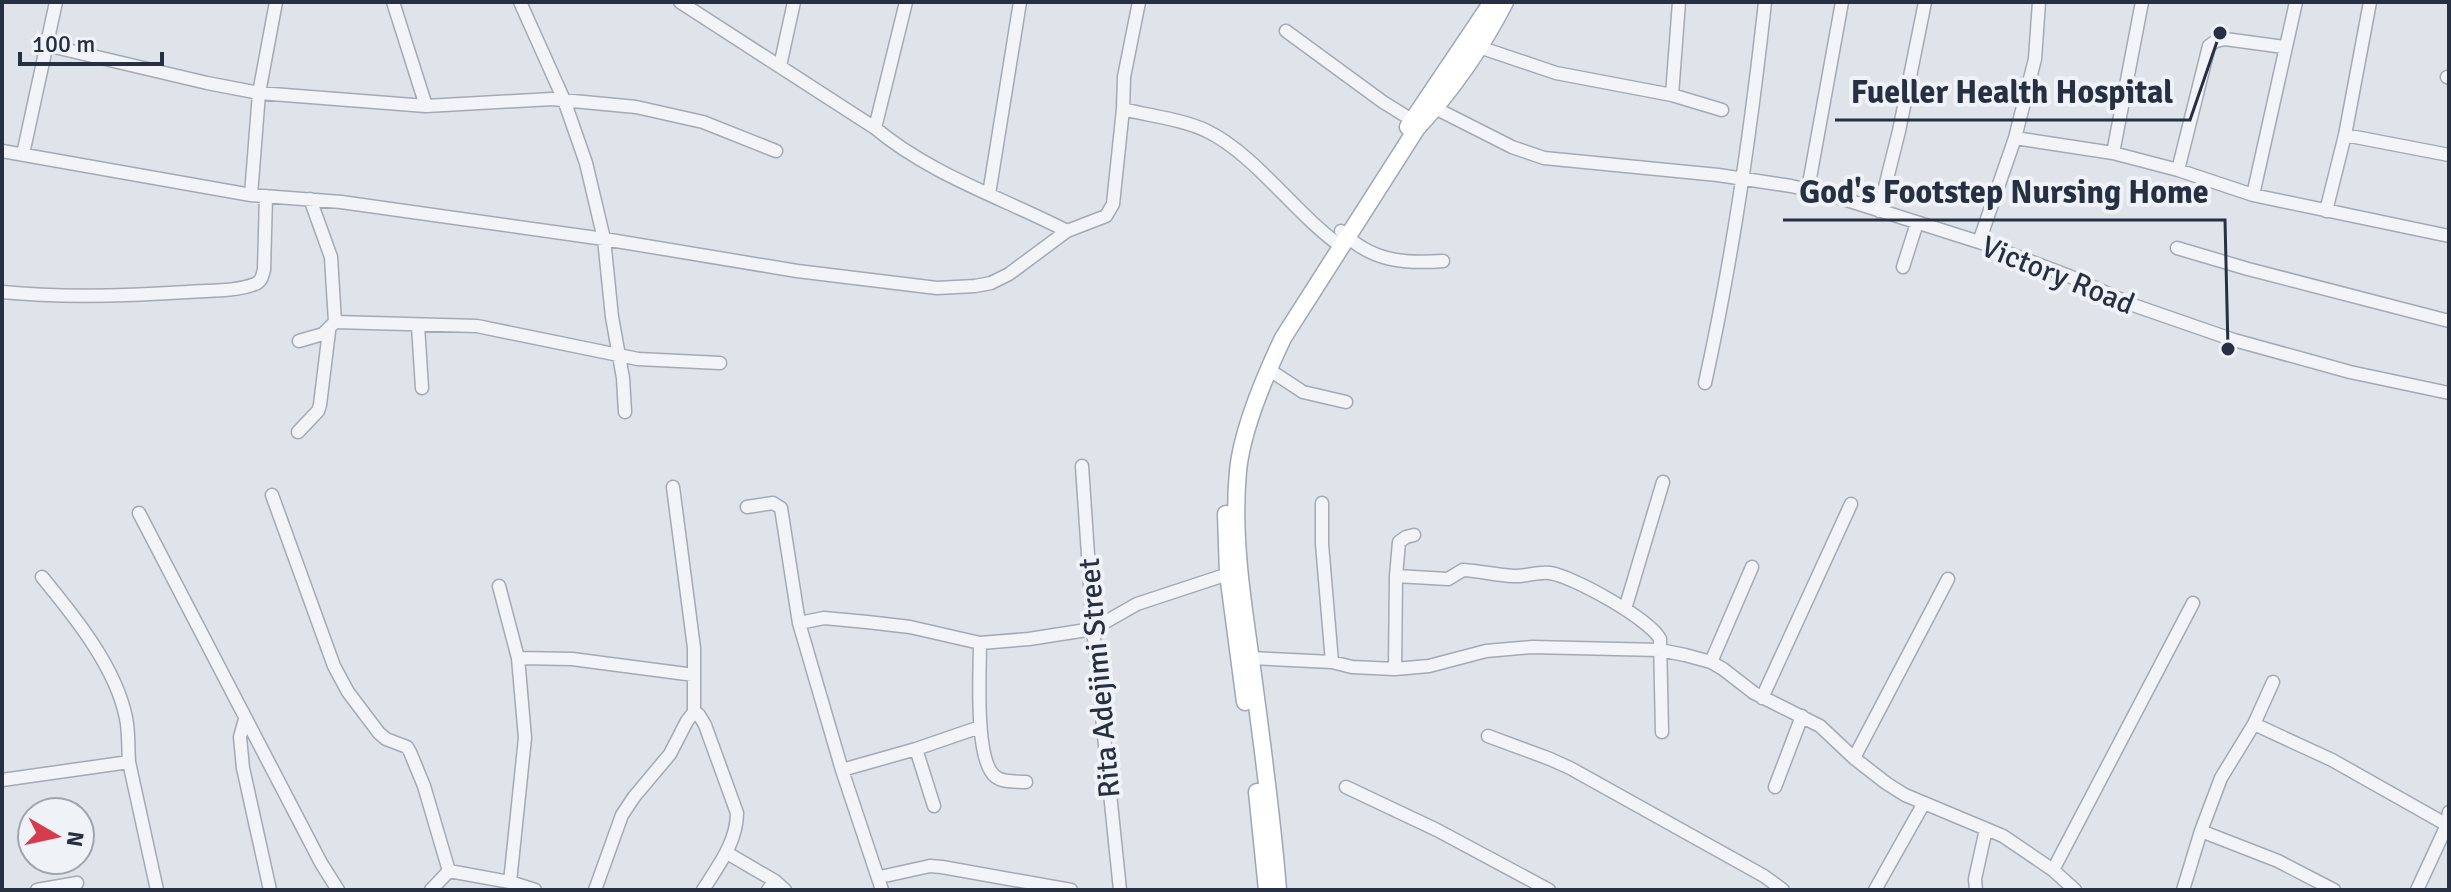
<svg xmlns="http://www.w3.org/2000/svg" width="2451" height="892" viewBox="0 0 2451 892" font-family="Signika,sans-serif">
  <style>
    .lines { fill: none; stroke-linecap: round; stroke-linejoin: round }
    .minor-casing { stroke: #a4aab4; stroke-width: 15 }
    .major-casing { stroke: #9ea7b6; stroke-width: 19 }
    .minor { stroke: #f2f4f8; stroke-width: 12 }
    .major { stroke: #fff; stroke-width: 16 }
    .labels { text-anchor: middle; stroke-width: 8; stroke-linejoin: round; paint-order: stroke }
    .street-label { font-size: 30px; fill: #273042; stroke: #eff2f7 }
    .leader { fill: none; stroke: #273042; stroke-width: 3 }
    .callout-dot { fill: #273042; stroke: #eff2f7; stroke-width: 3 }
    .callout-label { font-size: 32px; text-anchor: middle; font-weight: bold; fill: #273042; stroke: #eff2f7; stroke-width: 8; stroke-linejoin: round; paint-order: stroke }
  </style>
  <rect width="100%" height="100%" fill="#dfe3ea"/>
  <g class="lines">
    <defs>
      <path id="minor" d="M393,2L426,106
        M520,2L564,100L586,163L604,239L612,317L623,378L625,412
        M680,2L875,128C931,175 1003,198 1067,231L1106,216L1113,204L1123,109L1124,77L1139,2
        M2142,2L2113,153L2178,170L2253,195L2449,236
        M1286,31L1383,102L1412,120
        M46,45L207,83L259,93L426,106L552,99L636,107L703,122L776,151
        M1479,47L1556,73L1672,95L1679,2
        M780,66L794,2
        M2447,77L2449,78
        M1672,95L1722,110
        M1435,108L1512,147L1544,158L1718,175L1791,186L1831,195L1979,242L2069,276L2133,305L2234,340L2350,372L2449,393
        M1123,109C1150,116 1182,119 1207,131C1256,155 1295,214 1342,247
        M875,128L906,2
        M2345,135L2449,155
        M2015,138L2113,153
        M2,151L251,195L341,202L604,239L797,271L937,288L975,286L991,283L1009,274L1067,231
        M23,154L56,2
        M2178,170L2209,46L2216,41L2225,39L2284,47
        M1808,189L1842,2
        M989,194L1020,2
        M251,195L259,93L276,2
        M2253,195L2296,2
        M310,199L331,257L335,322
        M1879,211L1899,131L1925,2
        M2326,211L2345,135L2370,2
        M1341,231C1371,261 1403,264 1443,261
        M1979,242L2015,138L2035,59L2039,2
        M2177,248L2248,269L2449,321
        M1903,267L1917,223
        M2,292C63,298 126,296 187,292C209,290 234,292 255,284C261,282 262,277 264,270L266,196
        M418,326L422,388
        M299,341L323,334L335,322L477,326L638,359L720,363
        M1268,369L1303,392L1346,402
        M1705,383C1733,257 1751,130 1765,2
        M298,432L318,411L320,405L329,331
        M1082,466L1093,629L1120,890
        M272,495L334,666L348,692L379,733L386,739L407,747L410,752L424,786L449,871
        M1322,503V544L1332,662
        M747,507L773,503L781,508L799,623L842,770L882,890
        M139,513L321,863L338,890
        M1396,576L1448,579L1463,570C1480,571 1496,575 1513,576C1525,577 1538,571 1550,573C1572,576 1650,619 1660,639L1662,732
        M42,577C74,616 116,667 126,718C129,732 128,747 129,762
        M499,586L518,658L525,738L510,882
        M1625,609L1663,482
        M799,623L824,618L867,622L910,627L980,643L1029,639L1093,629L1137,604L1228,574
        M980,643C980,670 974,762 996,777C1004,783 1017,781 1026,782
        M518,658L572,659L694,675
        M1250,658L1332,662L1352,667L1395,669L1429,666L1486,651L1532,647L1660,650L1685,655L1711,662L1723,669L1754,693L1820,726L1854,758L1886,783L1905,795L2003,836L2053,870L2075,890
        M1711,662L1752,567
        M1395,669L1396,576L1399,542L1406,537L1414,535
        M1762,698L1851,504
        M694,712L699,715L705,725L737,813C737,842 718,866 703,890
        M245,719L240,737L243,768L270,890
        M2254,724L2332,760L2449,826
        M1488,736L1550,759L1570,768L1764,876L1783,890
        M916,749L934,806
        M1854,758L1948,579
        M842,770L916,749L980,727
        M2,780L129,762L157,890
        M1346,787L1437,830L1549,890
        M1775,787L1802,716
        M2201,831L2278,861L2334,890
        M727,853L775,881
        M2053,870L2193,603
        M449,871L510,882L535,890
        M880,877L930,866L942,867L1071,890
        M37,890L77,883
        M431,890L449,871
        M595,890L622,815L634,797L670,754L687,721L694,712V648L673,487
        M768,890L775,881L785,890
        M1875,890L1924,803
        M1976,890L1975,879L1986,829
        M2183,890L2201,831L2221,778L2254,724L2273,682
        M2417,890L2447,825L2449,812"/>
      <path id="major" d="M1408,127L1492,2
        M1226,514L1228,574L1245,702
        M1257,792L1267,890
        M1278,890C1272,813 1261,736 1251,660C1242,598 1232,534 1238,471C1242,429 1265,376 1283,338L1417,128C1451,91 1482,47 1505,2"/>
    </defs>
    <!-- minor casing -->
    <use href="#minor" class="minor-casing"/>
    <!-- major casing -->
    <use href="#major" class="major-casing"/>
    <!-- minor -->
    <use href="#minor" class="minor"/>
    <!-- major -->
    <use href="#major" class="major"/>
  </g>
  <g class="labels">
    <!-- street labels -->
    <g class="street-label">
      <text transform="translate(2058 275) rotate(22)" y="10">Victory Road</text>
      <text transform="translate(1099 678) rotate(-95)" y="10">Rita Adejimi Street</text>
    </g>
  </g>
  <!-- callouts -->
  <path class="leader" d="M2220 33L2190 120H1835M2228 349L2225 220H1783"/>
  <g class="callout-dot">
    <circle cx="2220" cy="33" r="8"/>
    <circle cx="2228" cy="349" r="8"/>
  </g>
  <g class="callout-label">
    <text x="2012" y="103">Fueller Health Hospital</text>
    <text x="2004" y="203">God's Footstep Nursing Home</text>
  </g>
  <!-- border -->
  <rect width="2451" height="892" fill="none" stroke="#273042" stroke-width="8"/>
  <!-- north arrow -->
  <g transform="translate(56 836) rotate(99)"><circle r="38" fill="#eff2f7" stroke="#9fa4af" stroke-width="2"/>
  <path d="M0-6L14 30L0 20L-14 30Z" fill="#d73b4e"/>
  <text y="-12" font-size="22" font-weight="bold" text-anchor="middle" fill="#273042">N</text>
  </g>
  <!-- scale -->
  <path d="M20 52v12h142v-12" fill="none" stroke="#273042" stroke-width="4"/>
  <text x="32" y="52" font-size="24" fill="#273042" stroke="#eff2f7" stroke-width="6" paint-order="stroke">100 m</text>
</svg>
